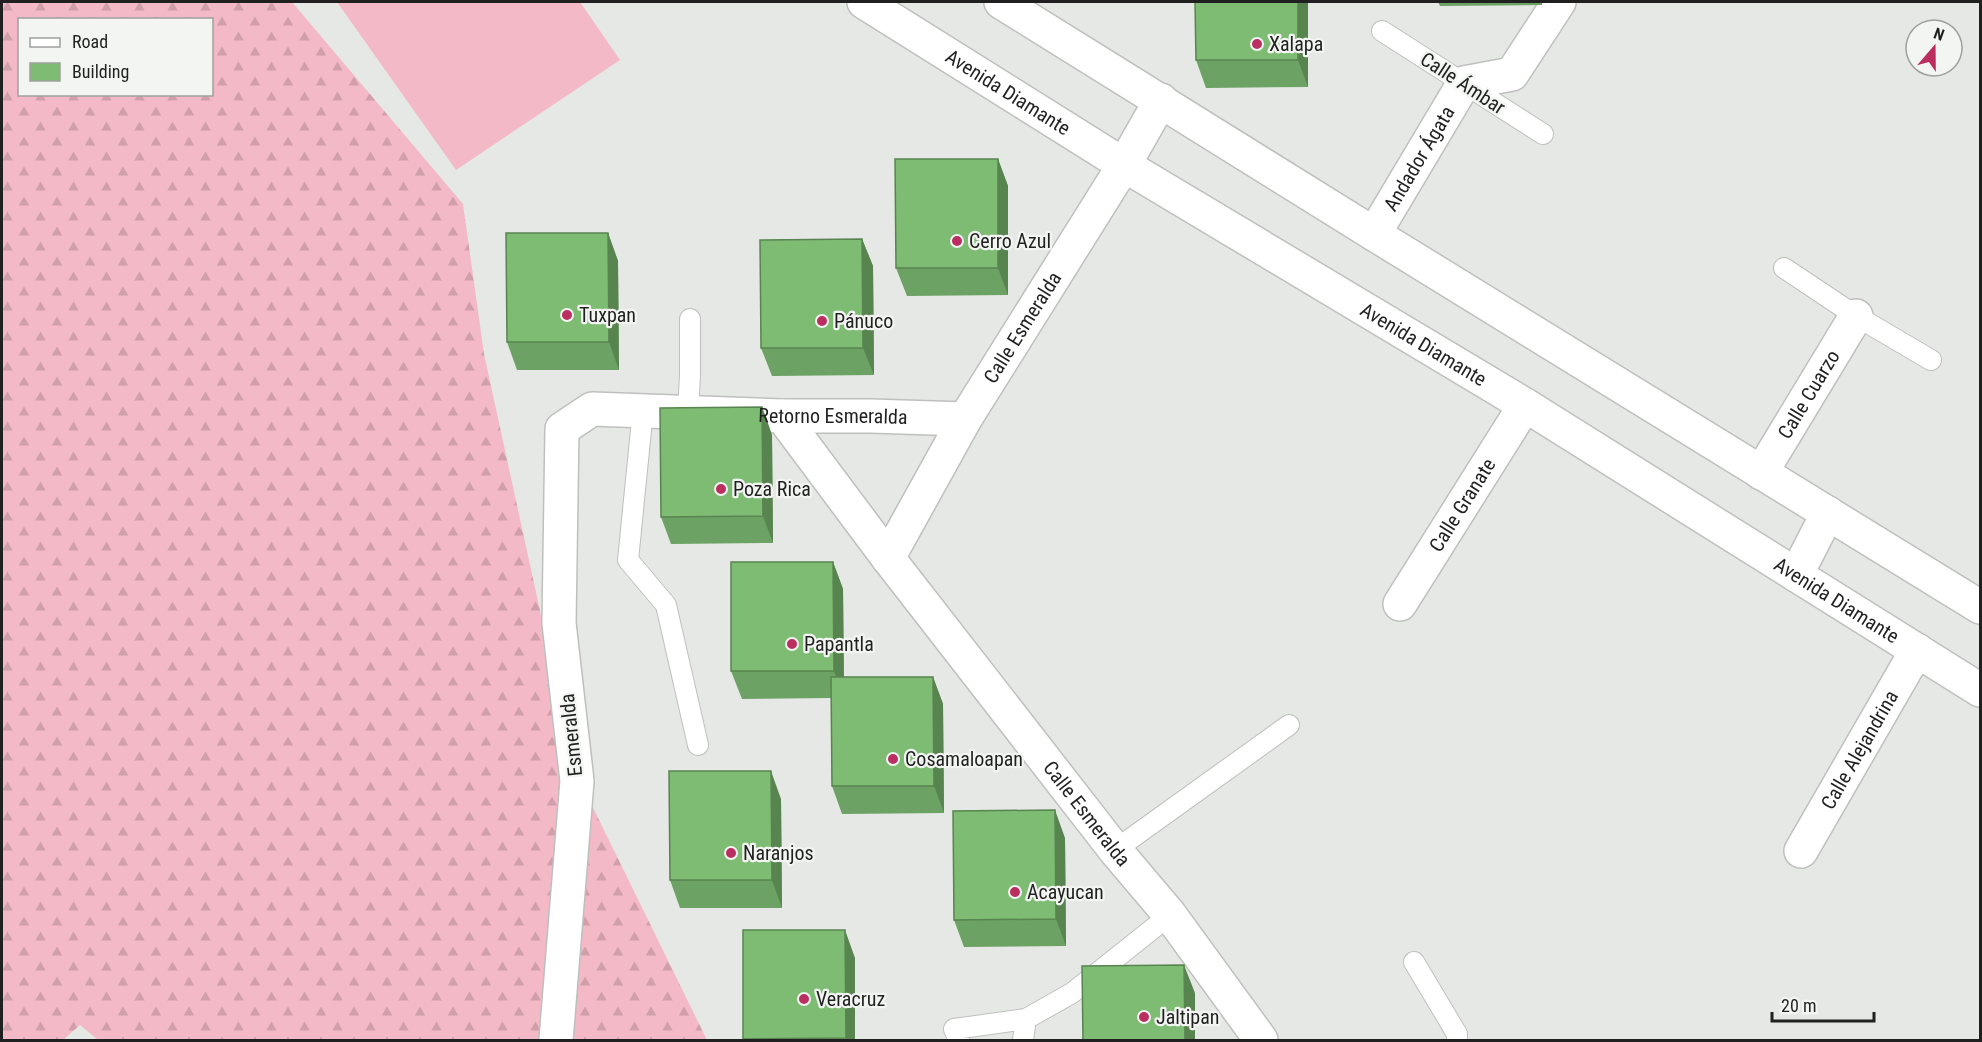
<svg xmlns="http://www.w3.org/2000/svg" width="1982" height="1042" font-family="'Roboto Condensed',sans-serif">
	<defs>
		<pattern id="forest-firs" width="22" height="20" patternUnits="userSpaceOnUse" patternTransform="scale(1.5)"><rect width="22" height="20" fill="#f3b9c6"/><path d="M5 1l3.5 6h-7zM16 11l3.5 6h-7z" fill="#d09faa"/></pattern>
	</defs>
	<rect width="100%" height="100%" fill="#e6e8e5"/>
	<path fill="#f3b9c6" d="M 337,2 L 580,2 L 620,60 L 456,170 Z"/>
	<path fill="url(#forest-firs)" fill-rule="evenodd" d="M 2,2 L 292,2 L 463,204 L 484,354 L 575,771 L 707,1040 L 98,1040 L 80,1025 L 63,1040 L 2,1040 ZM 20,20 L 212,20 L 212,94 L 20,94 Z"/>
	<g fill="none" stroke-linecap="round" stroke-linejoin="round">
		<g stroke="#bec0be" stroke-width="22">
			<path id="service" d="M 1382,31 L 1543,134
				M 1784,268 L 1856,316 L 1931,360
				M 643,410 L 628,560 L 666,605 L 698,745
				M 688,412 L 690,375 L 690,319
				M 1115,850 L 1289,725
				M 1414,962 L 1457,1034 L 1457,1040
				M 959,1040 L 954,1029 L 1026,1019 L 1072,993 L 1170,915
				M 1023,1040 L 1026,1019"/>
		</g>
		<g stroke="#bec0be" stroke-width="36">
			<g id="minor">
				<path id="s1" d="M 1374,234 L 1464,83 L 1512,74 L 1559,2"/>
				<path id="s2" d="M 782,416 L 888,558 L 1115,850 L 1170,915 L 1261,1040"/>
				<path id="s3" d="M 1761,473 L 1856,316"/>
				<path id="s4" d="M 888,558 L 965,419 L 1124,165 L 1161,100"/>
				<path id="s5" d="M 1400,604 L 1525,405"/>
				<path id="s6" d="M 1801,851 L 1917,650"/>
				<path id="s7" d="M 556,1040 L 577,781 L 559,623 L 562,429 L 592,409 L 782,416 L 871,416 L 965,419"/>
			</g>
		</g>
		<g stroke="#bec0be" stroke-width="36">
			<g id="secondary">
				<path id="s8" d="M 864,2 L 1124,165 L 1525,405 L 1980,690"/>
				<path d="M 1001,2 L 1374,234 L 1980,607"/>
				<path d="M 1796,575 L 1828,513"/>
			</g>
		</g>
		<use href="#service" stroke="#fff" stroke-width="20"/>
		<use href="#minor" stroke="#fff" stroke-width="33"/>
		<use href="#secondary" stroke="#fff" stroke-width="33"/>
	</g>
	<path fill="#6ca263" d="M 1308,2 L 1308,87 L 1206,88 L 1196,60 Z
		M 1438,2 L 1542,2 L 1542,5 L 1440,6 Z
		M 998,159 L 1008,186 L 1008,295 L 907,296 L 896,268 Z
		M 608,233 L 618,261 L 619,370 L 517,370 L 507,342 Z
		M 862,239 L 873,266 L 874,375 L 772,376 L 761,348 Z
		M 762,407 L 772,435 L 773,543 L 671,544 L 661,517 Z
		M 833,562 L 843,589 L 844,677 L 933,677 L 943,704 L 944,813 L 842,814 L 832,786 L 831,698 L 742,699 L 731,671 Z
		M 781,799 L 782,908 L 680,908 L 670,880 Z
		M 1065,838 L 1066,946 L 964,947 L 954,920 Z
		M 855,958 L 855,1041 L 744,1041 L 743,1039 Z"/>
	<path fill="#588450" d="M 1298,2 L 1308,2 L 1308,87 L 1298,60 Z
		M 998,159 L 1008,186 L 1008,295 L 998,268 Z
		M 608,233 L 618,261 L 619,370 L 609,342 Z
		M 862,239 L 873,266 L 874,375 L 863,348 Z
		M 762,407 L 772,435 L 773,543 L 763,516 Z
		M 833,562 L 843,589 L 844,698 L 834,671 Z
		M 933,677 L 943,704 L 944,813 L 934,786 Z
		M 771,771 L 781,799 L 782,908 L 772,880 Z
		M 1055,810 L 1065,838 L 1066,946 L 1056,919 Z
		M 845,930 L 855,958 L 855,1041 L 846,1041 L 846,1038 Z
		M 1184,965 L 1195,993 L 1195,1041 L 1185,1041 Z"/>
	<path fill="#7ebc73" stroke="#588450" stroke-width="1.5" d="M 1195,2 L 1298,2 L 1298,60 L 1196,60 Z
		M 895,159 L 998,159 L 998,268 L 896,268 Z
		M 506,233 L 608,233 L 609,342 L 507,342 Z
		M 862,239 L 863,348 L 761,348 L 760,240 Z
		M 762,407 L 763,516 L 661,517 L 660,408 Z
		M 731,562 L 833,562 L 834,671 L 731,671 Z
		M 831,677 L 933,677 L 934,786 L 832,786 Z
		M 669,771 L 771,771 L 772,880 L 670,880 Z
		M 1055,810 L 1056,919 L 954,920 L 953,811 Z
		M 743,930 L 845,930 L 846,1038 L 743,1039 Z
		M 1184,965 L 1185,1041 L 1083,1041 L 1082,966 Z"/>
	<g fill="#bb2e60" stroke="#f3f5f3" stroke-width="2">
		<circle cx="1257" cy="44" r="6"/>
		<circle cx="957" cy="241" r="6"/>
		<circle cx="567" cy="315" r="6"/>
		<circle cx="822" cy="321" r="6"/>
		<circle cx="721" cy="489" r="6"/>
		<circle cx="792" cy="644" r="6"/>
		<circle cx="893" cy="759" r="6"/>
		<circle cx="731" cy="853" r="6"/>
		<circle cx="1015" cy="892" r="6"/>
		<circle cx="804" cy="999" r="6"/>
		<circle cx="1144" cy="1017" r="6"/>
	</g>
	<g text-anchor="middle" stroke-width="4.5" stroke-linejoin="round" paint-order="stroke">
		<g font-size="20" fill="#1f201f" stroke="#f3f5f3" text-anchor="start">
			<text x="1269" y="51">Xalapa</text>
			<text x="969" y="248">Cerro Azul</text>
			<text x="579" y="322">Tuxpan</text>
			<text x="834" y="328">Pánuco</text>
			<text x="733" y="496">Poza Rica</text>
			<text x="804" y="651">Papantla</text>
			<text x="905" y="766">Cosamaloapan</text>
			<text x="743" y="860">Naranjos</text>
			<text x="1027" y="899">Acayucan</text>
			<text x="816" y="1006">Veracruz</text>
			<text x="1156" y="1024">Jaltipan</text>
		</g>
		<g font-size="20" fill="#1f201f" stroke="#f3f5f3">
			<text transform="translate(1463 83) rotate(33)" y="7">Calle Ámbar</text>
			<text dy="7" stroke="none"><textPath href="#s8" startOffset="170">Avenida Diamante</textPath></text>
			<text dy="7" stroke="none"><textPath href="#s1" startOffset="88">Andador Ágata</textPath></text>
			<text dy="7" stroke="none"><textPath href="#s4" startOffset="267">Calle Esmeralda</textPath></text>
			<text dy="7" stroke="none"><textPath href="#s8" startOffset="656">Avenida Diamante</textPath></text>
			<text dy="7" stroke="none"><textPath href="#s3" startOffset="92">Calle Cuarzo</textPath></text>
			<text dy="7" stroke="none"><textPath href="#s7" startOffset="890">Retorno Esmeralda</textPath></text>
			<text dy="7" stroke="none"><textPath href="#s5" startOffset="117">Calle Granate</textPath></text>
			<text dy="7" stroke="none"><textPath href="#s8" startOffset="1142">Avenida Diamante</textPath></text>
			<text transform="translate(571 735) rotate(-96)" y="7">Esmeralda</text>
			<text dy="7" stroke="none"><textPath href="#s6" startOffset="117">Calle Alejandrina</textPath></text>
			<text dy="7" stroke="none"><textPath href="#s2" startOffset="501">Calle Esmeralda</textPath></text>
		</g>
	</g>
	<rect width="1982" height="1042" fill="none" stroke="#1f201f" stroke-width="6"/>
	<rect x="18" y="18" width="195" height="78" fill="#f3f5f3" stroke="#9ea09e" stroke-width="1.5"/>
	<rect x="30" y="38" width="30" height="9" fill="#ffffff" stroke="#9ea09e" stroke-width="1.5"/>
	<text x="72" y="48" font-size="18" fill="#1f201f">Road</text>
	<rect x="30" y="63" width="30" height="18" fill="#7ebc73" stroke="#9ea09e" stroke-width="1.5"/>
	<text x="72" y="78" font-size="18" fill="#1f201f">Building</text>
	<g transform="translate(1934 48) rotate(20)"><circle r="28" fill="#f3f5f3" stroke="#9ea09e" stroke-width="1.5"/>
	<path d="M0-4.5L10 22L0 15L-10 22Z" fill="#bb2e60"/>
	<text y="-9" font-size="16" font-weight="bold" text-anchor="middle" fill="#1f201f">N</text>
	</g>
	<path d="M1772 1012v9h102v-9" fill="none" stroke="#1f201f" stroke-width="3"/>
	<text x="1781" y="1012" font-size="18" fill="#1f201f" stroke="#f3f5f3" stroke-width="4.5" paint-order="stroke">20 m</text>
</svg>
